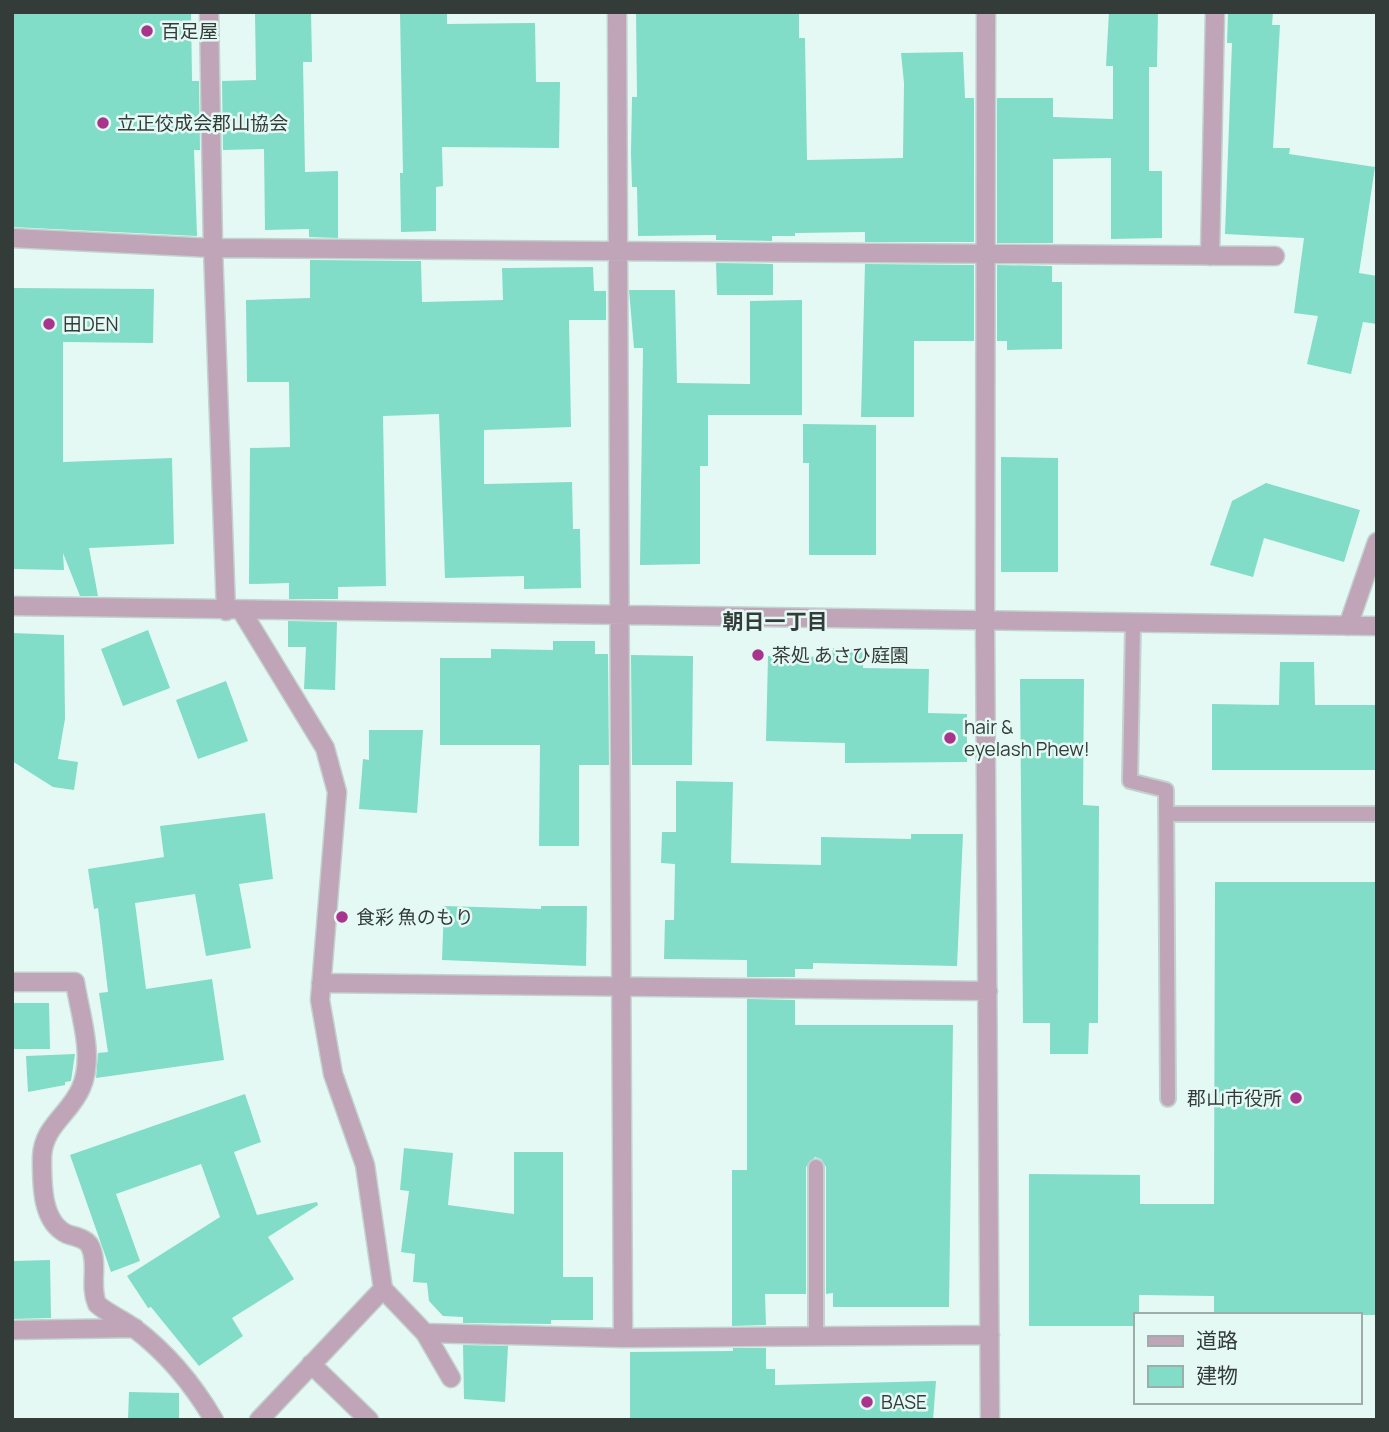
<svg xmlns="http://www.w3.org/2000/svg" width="1389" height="1432" font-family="Manrope,'Noto Sans JP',sans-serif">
	<rect width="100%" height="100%" fill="#e5f9f4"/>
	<path fill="#81dcc8" d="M 12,12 L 191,12 L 192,81 L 199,81 L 200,150 L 194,150 L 197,236 L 12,227 Z
		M 255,12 L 311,12 L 312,62 L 303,62 L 305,172 L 338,171 L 338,238 L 309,237 L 309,229 L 265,230 L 264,149 L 223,150 L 222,81 L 256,80 Z
		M 400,12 L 447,12 L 447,24 L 535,23 L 536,82 L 560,82 L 559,148 L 442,147 L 443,186 L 436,187 L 436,231 L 401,232 L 400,173 L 403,173 Z
		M 636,12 L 799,12 L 799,38 L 805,38 L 807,160 L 903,158 L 904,83 L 901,53 L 963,52 L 965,98 L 974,98 L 974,242 L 865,242 L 865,232 L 795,233 L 795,236 L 772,236 L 772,241 L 716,240 L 716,235 L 638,236 L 637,187 L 632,187 L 631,153 L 632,97 L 637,97 Z
		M 1109,12 L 1158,12 L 1157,67 L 1149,67 L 1149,171 L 1162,171 L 1162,238 L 1111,239 L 1111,158 L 1053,159 L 1053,243 L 997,243 L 997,98 L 1053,98 L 1053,117 L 1113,119 L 1113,66 L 1106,66 Z
		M 1228,12 L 1273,12 L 1272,25 L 1280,25 L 1273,148 L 1290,148 L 1289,154 L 1375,167 L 1359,273 L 1377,276 L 1377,324 L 1363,322 L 1351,374 L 1307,364 L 1318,316 L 1294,313 L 1304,238 L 1225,234 L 1232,43 L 1227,43 Z
		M 310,260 L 421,261 L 422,302 L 503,300 L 502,268 L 593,267 L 594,291 L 606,291 L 606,320 L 569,320 L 571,427 L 484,430 L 484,484 L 572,482 L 573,529 L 580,529 L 581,588 L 524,589 L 524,576 L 445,578 L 439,414 L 383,416 L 386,586 L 338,587 L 338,599 L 289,599 L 289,583 L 249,584 L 250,448 L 290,447 L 289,382 L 247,382 L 246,300 L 310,298 Z
		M 716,263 L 773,264 L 773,295 L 717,295 Z
		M 865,264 L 974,265 L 974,341 L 914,341 L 914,417 L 861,417 Z
		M 997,265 L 1052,266 L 1052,282 L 1062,282 L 1062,349 L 1007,350 L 1007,341 L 997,341 Z
		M 12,288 L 154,289 L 153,343 L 63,342 L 63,462 L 172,458 L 174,544 L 89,548 L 98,596 L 80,596 L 63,553 L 64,570 L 12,569 Z
		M 629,290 L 675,290 L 677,383 L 750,384 L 750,301 L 802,300 L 802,415 L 708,415 L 708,466 L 700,466 L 700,564 L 640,565 L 643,348 L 634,348 Z
		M 803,424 L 876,425 L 876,555 L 809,555 L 809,463 L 803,463 Z
		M 1001,457 L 1058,458 L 1058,572 L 1001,572 Z
		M 1266,483 L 1360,510 L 1344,562 L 1264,538 L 1253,577 L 1210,565 L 1232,501 Z
		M 288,621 L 337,622 L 335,690 L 304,689 L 306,647 L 288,647 Z
		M 148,630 L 170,688 L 123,706 L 101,649 Z
		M 12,633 L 64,635 L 65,719 L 58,759 L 78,762 L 74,790 L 53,787 L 12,761 Z
		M 553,641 L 595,641 L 595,654 L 608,654 L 609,765 L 579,765 L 579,846 L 539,846 L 540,745 L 440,745 L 440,658 L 491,658 L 491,649 L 553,650 Z
		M 833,648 L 864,649 L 863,668 L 929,669 L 928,713 L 967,714 L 967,762 L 845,763 L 845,743 L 766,741 L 768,656 L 832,657 Z
		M 631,655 L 693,656 L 692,765 L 632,765 Z
		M 1280,662 L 1314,662 L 1315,705 L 1377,705 L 1377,770 L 1212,770 L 1212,704 L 1279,705 Z
		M 1020,679 L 1084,679 L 1083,805 L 1099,806 L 1098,1023 L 1089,1023 L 1088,1054 L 1050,1054 L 1050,1023 L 1023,1023 Z
		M 226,681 L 248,741 L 198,759 L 176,700 Z
		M 369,730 L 423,730 L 417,813 L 359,809 L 363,759 L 369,760 Z
		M 676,781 L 733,782 L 731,863 L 821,865 L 821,837 L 911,839 L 911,834 L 963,834 L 957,966 L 813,963 L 813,969 L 795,969 L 795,977 L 747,977 L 747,960 L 664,959 L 665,920 L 674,920 L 675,864 L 661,863 L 662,832 L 676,832 Z
		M 265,813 L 273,879 L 239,884 L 251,948 L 206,956 L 195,894 L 135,903 L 146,989 L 212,979 L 224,1060 L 96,1078 L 98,1053 L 108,1052 L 99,993 L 108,992 L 98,908 L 94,909 L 88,869 L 164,857 L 160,826 Z
		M 1215,882 L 1377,882 L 1377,1315 L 1214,1315 L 1214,1296 L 1139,1295 L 1139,1315 L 1135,1315 L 1135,1326 L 1029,1326 L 1029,1174 L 1140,1175 L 1140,1204 L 1214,1204 Z
		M 444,906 L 541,909 L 541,906 L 587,906 L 586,966 L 442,960 Z
		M 747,999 L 795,1000 L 795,1025 L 953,1025 L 949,1307 L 833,1307 L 833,1293 L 826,1294 L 826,1167 L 821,1159 L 815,1157 L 806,1167 L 806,1294 L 765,1294 L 766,1325 L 732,1326 L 732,1170 L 747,1170 Z
		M 12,1003 L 49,1003 L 50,1049 L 12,1049 Z
		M 75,1054 L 71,1081 L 65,1082 L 65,1085 L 28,1092 L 26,1056 Z
		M 245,1094 L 261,1142 L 234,1152 L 257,1215 L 317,1202 L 318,1205 L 268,1237 L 294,1279 L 232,1318 L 243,1336 L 199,1366 L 151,1307 L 148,1308 L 127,1276 L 220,1217 L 201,1164 L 116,1194 L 140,1261 L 111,1272 L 70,1155 Z
		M 404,1148 L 453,1153 L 448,1205 L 514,1214 L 514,1152 L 563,1152 L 563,1277 L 593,1277 L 593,1320 L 551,1320 L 551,1324 L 463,1323 L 463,1317 L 443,1316 L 429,1301 L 427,1283 L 413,1282 L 415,1254 L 401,1252 L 409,1191 L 400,1190 Z
		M 50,1260 L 51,1318 L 12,1319 L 12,1261 Z
		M 463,1345 L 508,1346 L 505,1402 L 464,1399 Z
		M 733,1348 L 766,1348 L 766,1369 L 775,1369 L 775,1385 L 936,1381 L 933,1420 L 630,1420 L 630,1352 L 733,1351 Z
		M 129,1392 L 179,1393 L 179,1420 L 128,1420 Z"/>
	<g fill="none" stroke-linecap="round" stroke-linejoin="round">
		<g stroke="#c2d3cf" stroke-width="18">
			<path id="service" d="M 1133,624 L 1130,781 L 1166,790 L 1168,1099
				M 1166,814 L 1377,814
				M 816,1337 L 816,1167"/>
		</g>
		<g stroke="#c2d3cf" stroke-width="21">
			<path id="minor" d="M 209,12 L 213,248 L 226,611
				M 617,12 C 617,454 622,896 623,1338
				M 986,12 L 985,622 L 990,1420
				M 12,238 L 213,248 L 1275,256
				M 1210,256 L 1215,12
				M 12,606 L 1377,626
				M 241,610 L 325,748 L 337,792 L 320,1000 L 333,1074 L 365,1165 L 383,1289 L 259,1420
				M 1348,626 L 1377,542
				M 12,982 L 75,982 C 80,1015 95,1056 81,1088 C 70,1114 43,1126 42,1157 C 42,1183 41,1222 67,1234 C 75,1237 86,1238 90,1246 C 99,1264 89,1285 97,1304 C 108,1314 122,1319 134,1328 C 166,1352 194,1386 214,1420
				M 321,983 L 988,991
				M 383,1289 L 425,1333 L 451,1378
				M 12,1330 L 135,1328
				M 425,1333 L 623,1338 L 990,1335
				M 311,1364 L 369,1420"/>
		</g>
		<use href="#service" stroke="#c0a4b7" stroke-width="14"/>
		<use href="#minor" stroke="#c0a4b7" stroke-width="18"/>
	</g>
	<g fill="#a8348e" stroke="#e5f9f4" stroke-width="2.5">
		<circle cx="147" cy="31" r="7"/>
		<circle cx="103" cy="123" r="7"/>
		<circle cx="49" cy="324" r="7"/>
		<circle cx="758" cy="655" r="7"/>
		<circle cx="950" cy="738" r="7"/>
		<circle cx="342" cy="917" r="7"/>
		<circle cx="1296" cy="1098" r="7"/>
		<circle cx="867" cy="1402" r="7"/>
	</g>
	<g text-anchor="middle" stroke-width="5" stroke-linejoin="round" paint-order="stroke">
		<g font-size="19" fill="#343c3a" stroke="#e5f9f4" text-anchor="start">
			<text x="161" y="38">百足屋</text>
			<text x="117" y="130">立正佼成会郡山協会</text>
			<text x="63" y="331">田DEN</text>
			<text x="772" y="662">茶処 あさひ庭園</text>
			<text x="964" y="734">hair &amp;<tspan x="964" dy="22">eyelash Phew!</tspan></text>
			<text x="356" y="924">食彩 魚のもり</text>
			<text x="1282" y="1105" text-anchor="end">郡山市役所</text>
			<text x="881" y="1409">BASE</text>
		</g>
		<g font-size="21" font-weight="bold" fill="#343c3a" stroke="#e5f9f4">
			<text x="775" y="629">朝日一丁目</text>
		</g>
	</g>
	<rect width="1389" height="1432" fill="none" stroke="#343c3a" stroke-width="28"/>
	<rect x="1134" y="1313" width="228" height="91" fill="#e5f9f4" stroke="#9eadaa" stroke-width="2"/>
	<rect x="1148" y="1336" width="35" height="10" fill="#c0a4b7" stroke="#9eadaa" stroke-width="2"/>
	<text x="1196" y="1348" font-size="21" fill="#343c3a">道路</text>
	<rect x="1148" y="1366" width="35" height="21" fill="#81dcc8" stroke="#9eadaa" stroke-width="2"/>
	<text x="1196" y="1383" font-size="21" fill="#343c3a">建物</text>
</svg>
